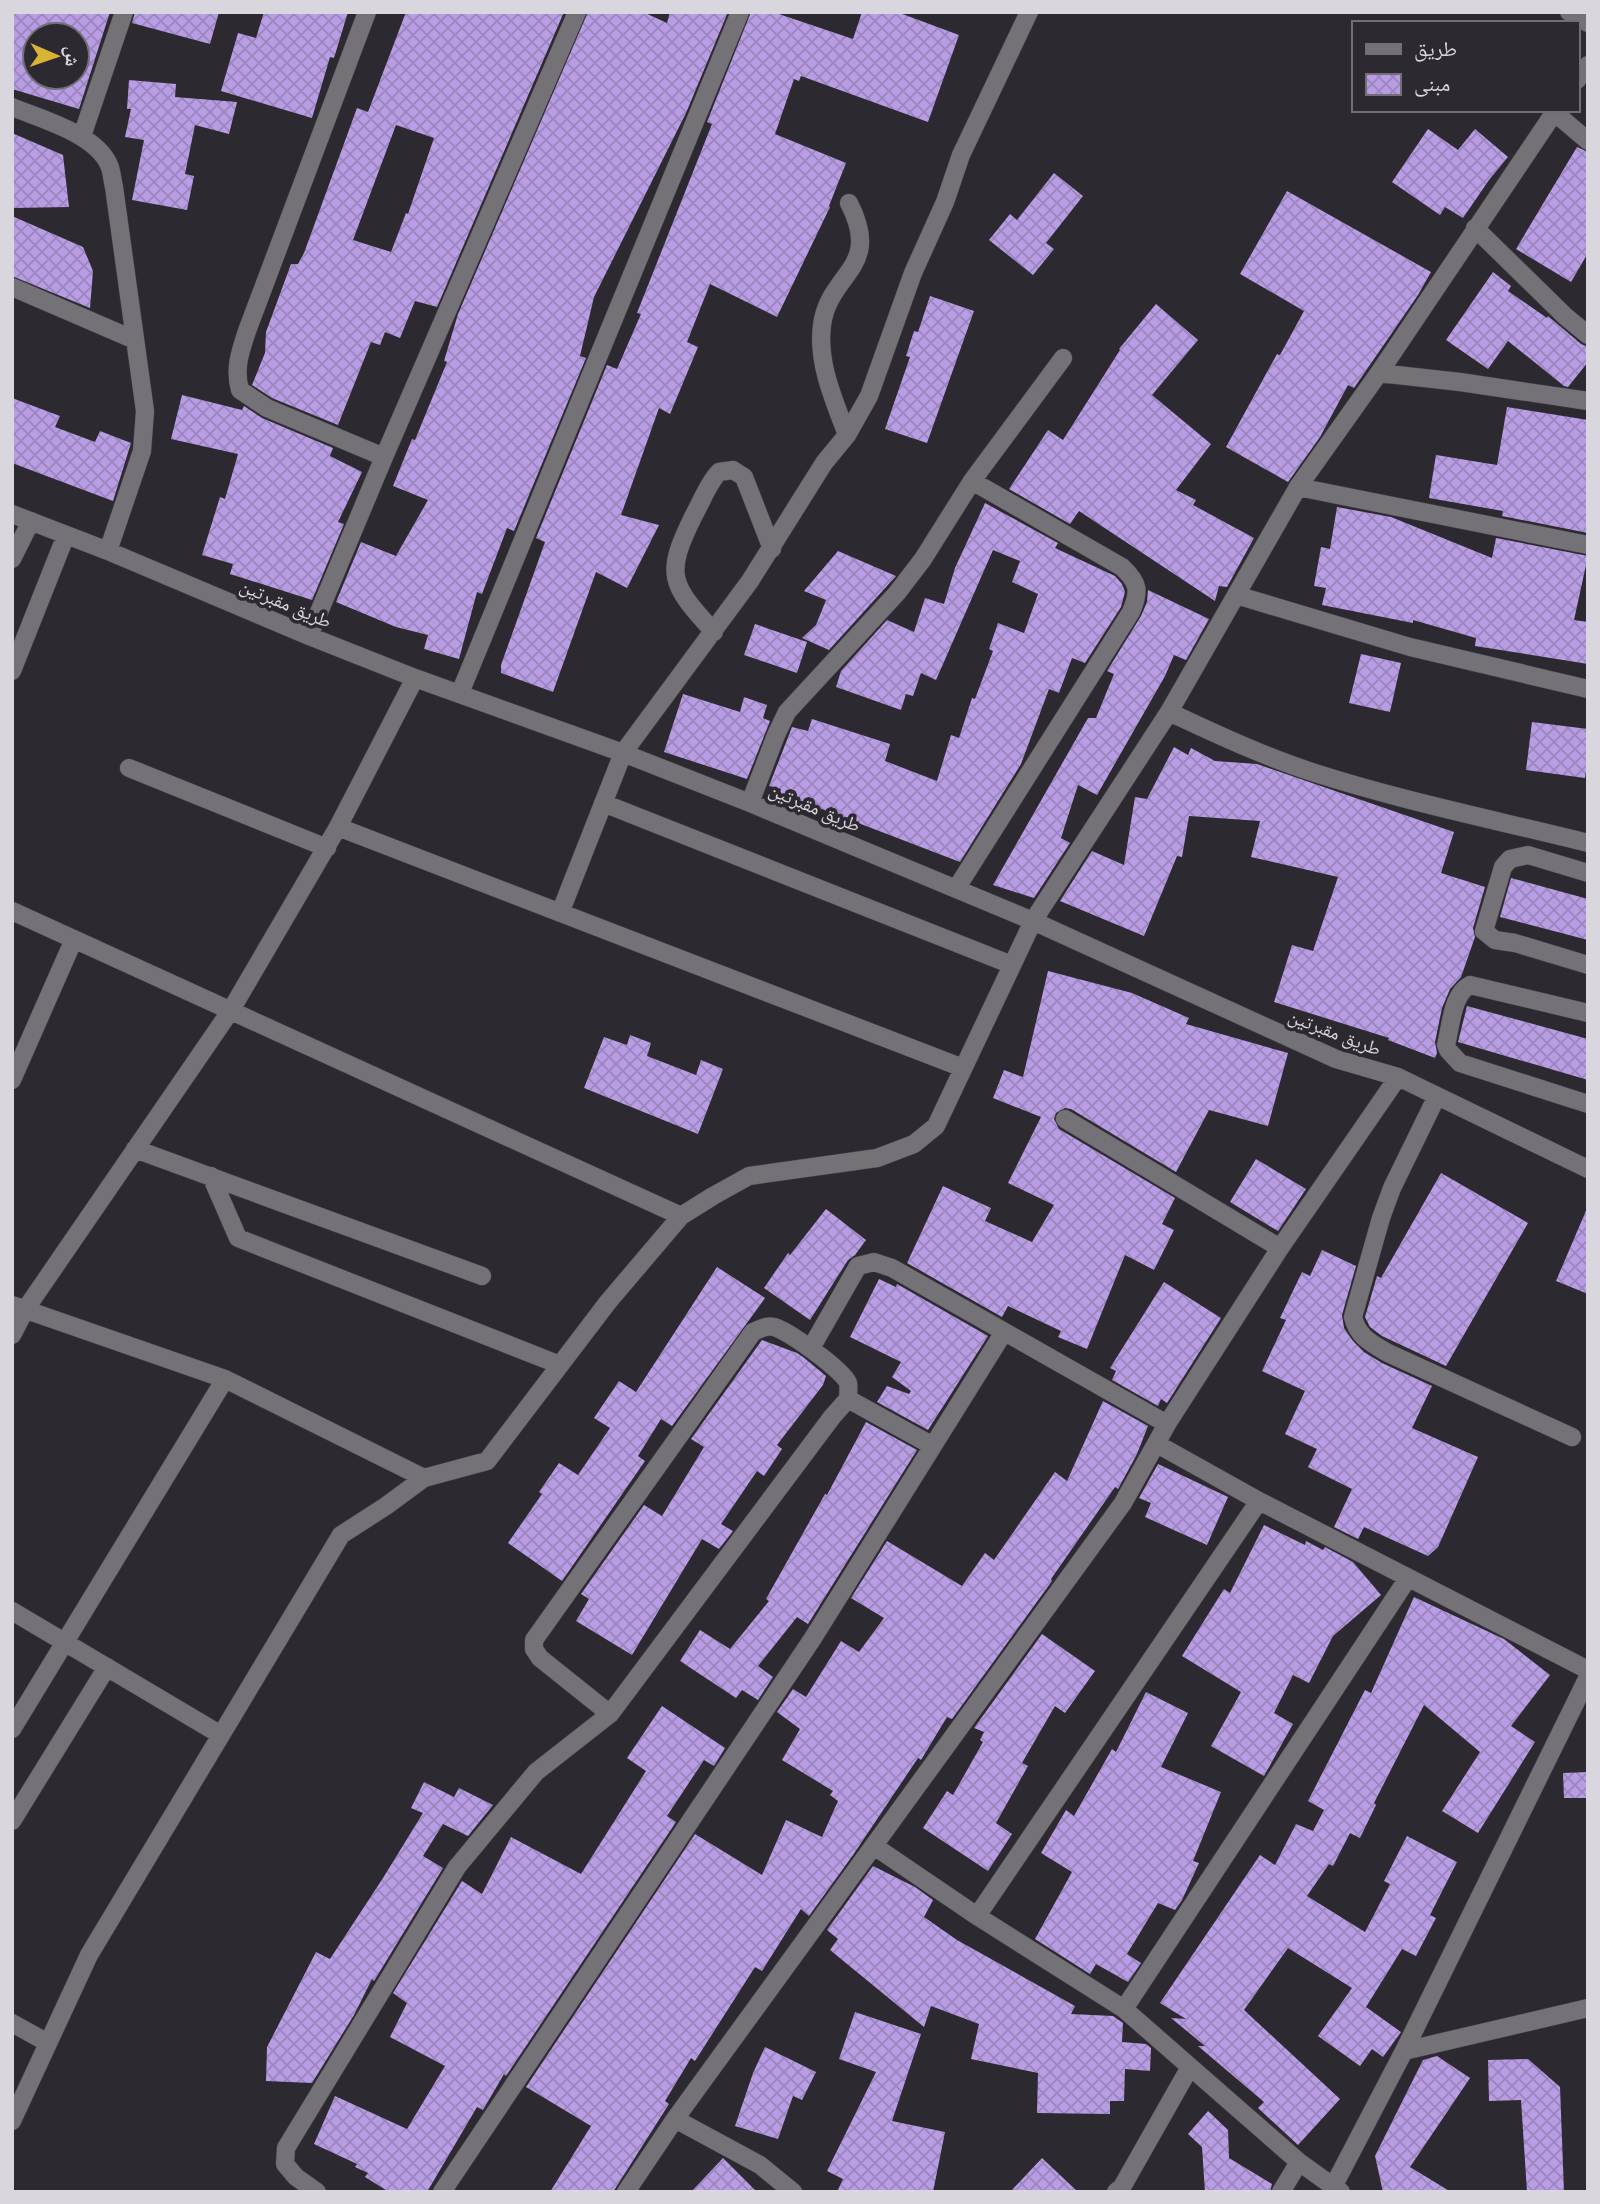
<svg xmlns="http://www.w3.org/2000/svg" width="1600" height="2204" font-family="Figtree,'Noto Naskh Arabic',sans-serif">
	<defs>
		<pattern id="building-cross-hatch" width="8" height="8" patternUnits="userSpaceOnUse" patternTransform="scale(1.75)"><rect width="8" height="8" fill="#b89de4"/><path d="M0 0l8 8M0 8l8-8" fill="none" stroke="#9a86bc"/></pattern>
	</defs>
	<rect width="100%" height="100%" fill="#2c2931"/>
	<path fill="url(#building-cross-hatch)" fill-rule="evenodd" d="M 12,12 L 110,12 L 79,109 L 12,89 ZM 35,35 L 77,35 L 77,77 L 35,77 Z
		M 135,12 L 219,12 L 210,44 L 132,23 Z
		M 264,12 L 348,12 L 334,58 L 330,57 L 312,118 L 221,91 L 238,33 L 256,38 Z
		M 406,12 L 564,12 L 437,307 L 415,301 L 400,338 L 385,332 L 380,345 L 371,342 L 338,425 L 272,398 L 252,385 L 265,353 L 266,332 L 291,264 L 298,264 L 304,253 L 357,108 L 368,112 ZM 396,125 L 434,138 L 408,214 L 406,213 L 391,252 L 353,240 Z
		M 588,12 L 643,12 L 667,23 L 670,12 L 728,12 L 686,113 L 594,297 L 580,356 L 586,358 L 514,531 L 507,528 L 482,594 L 477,592 L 459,659 L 424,649 L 428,635 L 396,627 L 336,602 L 361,542 L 396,556 L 428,500 L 393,486 L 412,439 L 415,440 L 447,362 L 444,361 L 458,314 Z
		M 751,12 L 773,12 L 853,39 L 862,12 L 897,12 L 959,35 L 928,122 L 801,76 L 799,81 L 794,79 L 775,134 L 846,163 L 829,206 L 830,207 L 777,317 L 710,284 L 687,342 L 698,347 L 670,414 L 659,408 L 621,515 L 659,525 L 627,588 L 596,572 L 553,692 L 501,673 L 501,665 L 545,542 L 536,538 L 607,365 L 617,369 L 641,314 L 637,313 L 712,124 L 707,122 Z
		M 129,80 L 176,84 L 175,97 L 237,102 L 229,134 L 195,125 L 185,174 L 194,176 L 187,210 L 132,200 L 144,140 L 125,137 L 131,109 L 127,109 Z
		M 1428,129 L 1458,150 L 1475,129 L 1508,157 L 1489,180 L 1463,218 L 1445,207 L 1440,215 L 1392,182 Z
		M 12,133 L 63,155 L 69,207 L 12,208 Z
		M 1577,147 L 1588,152 L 1588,253 L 1571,282 L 1516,249 Z
		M 1054,173 L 1083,196 L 1046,243 L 1054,249 L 1033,275 L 989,240 L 1010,214 L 1017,220 Z
		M 1287,191 L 1431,272 L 1418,295 L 1354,388 L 1348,385 L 1320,437 L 1288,482 L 1226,447 L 1277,354 L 1280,355 L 1304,311 L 1240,274 Z
		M 12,216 L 83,247 L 93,271 L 90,308 L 12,276 Z
		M 1493,272 L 1511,286 L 1508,291 L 1547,318 L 1548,316 L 1581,344 L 1588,347 L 1588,362 L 1568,387 L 1564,386 L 1508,341 L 1488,369 L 1446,340 Z
		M 930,296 L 974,311 L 927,443 L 885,429 L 910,357 L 906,356 L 914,331 L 918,332 Z
		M 1156,304 L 1198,340 L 1152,395 L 1211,444 L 1176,490 L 1196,500 L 1193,505 L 1254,538 L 1227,587 L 1219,586 L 1215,601 L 1079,511 L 1070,524 L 1009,489 L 1048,430 L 1063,440 L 1120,350 L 1119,349 Z
		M 182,395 L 242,410 L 244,406 L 262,418 L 333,448 L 330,456 L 362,472 L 338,522 L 344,524 L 312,600 L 230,574 L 233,564 L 202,555 L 220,497 L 225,499 L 238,454 L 171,439 Z
		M 12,398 L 60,416 L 55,427 L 95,442 L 100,431 L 131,443 L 113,501 L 12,463 Z
		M 1507,407 L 1588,420 L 1588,533 L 1502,516 L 1503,511 L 1429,498 L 1436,455 L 1497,465 Z
		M 985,503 L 1058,543 L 1055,548 L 1115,576 L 1122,584 L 1125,592 L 1121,607 L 1085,663 L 1072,658 L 1059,693 L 1049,689 L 1021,764 L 960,862 L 780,793 L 781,789 L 769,786 L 792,727 L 808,731 L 812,719 L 890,744 L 885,761 L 937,781 L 951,735 L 959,738 L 972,698 L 975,699 L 993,651 L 989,649 L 998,623 L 1024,633 L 1038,594 L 1012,582 L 1020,561 L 993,550 L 936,680 L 921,673 L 913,696 L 906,694 L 901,710 L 836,687 L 841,671 L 887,620 L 914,632 L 925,598 L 944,604 L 955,568 Z
		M 1337,507 L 1391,517 L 1492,558 L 1496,538 L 1588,556 L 1574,620 L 1588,622 L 1588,664 L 1475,646 L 1476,638 L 1413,620 L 1413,623 L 1322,605 L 1326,588 L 1314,586 L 1321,547 L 1330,549 Z
		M 838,551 L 896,576 L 829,650 L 802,638 L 816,625 L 826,600 L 804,591 Z
		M 1148,590 L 1209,619 L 1186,660 L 1174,655 L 1165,676 L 1097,795 L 1078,785 L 1061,838 L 1070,843 L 1034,898 L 993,885 L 1088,718 L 1096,718 L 1114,674 L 1107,671 L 1141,616 L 1147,602 Z
		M 755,624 L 807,642 L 797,673 L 744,655 Z
		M 1361,654 L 1401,663 L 1390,712 L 1349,703 Z
		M 683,694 L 740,712 L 744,697 L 767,705 L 763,718 L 770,721 L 747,779 L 664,752 Z
		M 1532,722 L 1588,729 L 1588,758 L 1585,778 L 1526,770 Z
		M 1174,747 L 1188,755 L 1191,748 L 1215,761 L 1257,764 L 1454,832 L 1441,873 L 1485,887 L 1473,928 L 1475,937 L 1461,977 L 1450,989 L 1442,1008 L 1435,1042 L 1437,1053 L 1435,1058 L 1388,1040 L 1389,1038 L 1274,1002 L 1292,945 L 1313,951 L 1338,877 L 1251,857 L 1260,821 L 1189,816 L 1182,857 L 1177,856 L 1144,936 L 1060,901 L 1092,851 L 1124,865 L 1135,797 L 1147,799 Z
		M 1511,878 L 1588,899 L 1588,940 L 1500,917 Z
		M 1048,971 L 1132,993 L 1189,1018 L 1186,1024 L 1288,1053 L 1268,1126 L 1209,1110 L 1176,1172 L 1071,1109 L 1065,1108 L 1056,1113 L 1054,1119 L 1059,1129 L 1175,1198 L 1162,1224 L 1174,1230 L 1154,1270 L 1125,1255 L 1087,1349 L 1058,1337 L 1061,1331 L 1008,1306 L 1002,1317 L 907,1263 L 943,1186 L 991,1208 L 985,1221 L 1032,1242 L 1054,1205 L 1008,1183 L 1041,1117 L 993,1098 L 1004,1070 L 1023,1077 Z
		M 1467,1006 L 1588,1039 L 1588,1080 L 1458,1042 Z
		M 630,1035 L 651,1043 L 647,1056 L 696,1075 L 701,1060 L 723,1069 L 698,1134 L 584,1088 L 604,1037 L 627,1045 Z
		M 1256,1159 L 1306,1189 L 1278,1231 L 1230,1202 Z
		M 1441,1173 L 1528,1223 L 1446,1366 L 1382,1336 L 1370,1327 L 1365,1317 L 1377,1276 L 1381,1278 Z
		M 1588,1206 L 1588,1294 L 1556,1281 Z
		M 826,1209 L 866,1240 L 855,1255 L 848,1260 L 810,1320 L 764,1288 L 788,1253 L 790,1255 Z
		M 1322,1250 L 1356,1266 L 1342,1315 L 1344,1328 L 1353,1341 L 1364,1352 L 1382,1363 L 1432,1386 L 1412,1428 L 1478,1457 L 1438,1547 L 1428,1556 L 1364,1527 L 1358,1539 L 1334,1527 L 1352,1489 L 1308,1467 L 1317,1449 L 1285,1434 L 1305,1391 L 1262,1371 L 1286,1320 L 1280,1318 L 1302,1272 L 1310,1276 Z
		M 717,1267 L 765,1298 L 672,1426 L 661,1419 L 638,1456 L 645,1461 L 562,1581 L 508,1543 L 542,1494 L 539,1492 L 559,1463 L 578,1475 L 610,1428 L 594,1418 L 619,1381 L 636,1392 Z
		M 879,1279 L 896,1287 L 897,1284 L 988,1336 L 928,1430 L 877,1402 L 887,1386 L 909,1394 L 911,1391 L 892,1377 L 901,1362 L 850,1337 Z
		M 1164,1282 L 1221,1318 L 1167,1403 L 1161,1399 L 1158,1406 L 1112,1380 L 1116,1371 L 1110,1368 Z
		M 762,1340 L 797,1353 L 803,1357 L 826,1376 L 823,1385 L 777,1445 L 782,1449 L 764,1476 L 757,1471 L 721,1524 L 733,1531 L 719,1549 L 702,1539 L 632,1655 L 576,1621 L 589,1599 L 581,1594 L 644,1505 L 662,1516 L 704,1447 L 691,1439 Z
		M 1103,1401 L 1148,1426 L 1137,1454 L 1118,1489 L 1115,1487 L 1051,1579 L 1052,1581 L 952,1719 L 947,1717 L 921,1760 L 918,1758 L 853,1855 L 809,1916 L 801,1909 L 762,1971 L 755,1967 L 695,2061 L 691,2058 L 665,2101 L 669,2104 L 613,2192 L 550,2192 L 591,2126 L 526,2087 L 695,1834 L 762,1875 L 786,1820 L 822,1837 L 838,1801 L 830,1795 L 833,1791 L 782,1760 L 800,1729 L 777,1712 L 793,1689 L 806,1697 L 841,1641 L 859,1652 L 884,1618 L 851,1598 L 887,1541 L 962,1586 L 985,1553 L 994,1560 L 1055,1472 L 1067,1481 Z
		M 866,1422 L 917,1450 L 808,1624 L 797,1617 L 758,1666 L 773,1677 L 758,1700 L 742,1690 L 736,1698 L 680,1661 L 700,1630 L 730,1649 L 769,1601 L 766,1599 L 825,1494 L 827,1495 Z
		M 1158,1464 L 1228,1497 L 1207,1545 L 1145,1517 L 1151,1503 L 1139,1498 Z
		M 1264,1525 L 1305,1545 L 1306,1541 L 1323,1550 L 1325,1547 L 1353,1562 L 1381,1595 L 1333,1636 L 1309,1683 L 1293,1675 L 1274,1713 L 1293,1724 L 1264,1776 L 1211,1746 L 1241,1692 L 1182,1656 L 1224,1589 L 1230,1593 Z
		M 1414,1597 L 1504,1639 L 1550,1675 L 1511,1726 L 1535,1742 L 1478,1833 L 1442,1811 L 1480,1752 L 1424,1705 L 1374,1803 L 1376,1805 L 1360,1838 L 1350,1833 L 1333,1866 L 1329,1864 L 1307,1896 L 1365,1932 L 1390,1884 L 1384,1881 L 1407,1836 L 1457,1862 L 1430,1915 L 1436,1918 L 1416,1956 L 1402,1949 L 1366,2007 L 1401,2032 L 1383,2057 L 1372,2049 L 1360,2066 L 1318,2036 L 1352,1988 L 1288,1948 L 1244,2010 L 1340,2099 L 1298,2145 L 1258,2108 L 1264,2102 L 1198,2046 L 1205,2046 L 1171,2018 L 1186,2019 L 1160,2003 L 1260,1855 L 1275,1865 L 1296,1824 L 1313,1831 L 1324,1810 L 1308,1801 L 1365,1690 L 1371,1693 Z
		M 1042,1634 L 1095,1671 L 1065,1713 L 1055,1706 L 1022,1763 L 1028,1766 L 996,1823 L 1012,1834 L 988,1871 L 923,1828 L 947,1791 L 953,1795 L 983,1742 L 980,1740 L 984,1732 L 974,1728 Z
		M 1146,1692 L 1188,1713 L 1161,1767 L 1221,1792 L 1193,1861 L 1199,1863 L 1182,1900 L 1175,1910 L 1158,1903 L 1127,1954 L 1141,1963 L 1128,1982 L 1096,1964 L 1090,1974 L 1035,1939 L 1072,1872 L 1041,1853 L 1066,1810 L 1074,1816 L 1112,1749 L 1116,1752 Z
		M 662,1706 L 725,1748 L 714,1766 L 704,1760 L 667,1816 L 676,1822 L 506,2076 L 504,2074 L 483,2110 L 477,2107 L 427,2192 L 389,2192 L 365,2177 L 368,2173 L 355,2167 L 357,2164 L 314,2144 L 335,2096 L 407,2129 L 445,2066 L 390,2037 L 407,2003 L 393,1993 L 462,1881 L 482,1894 L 511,1837 L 581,1874 L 646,1771 L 627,1758 Z
		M 1588,1772 L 1588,1798 L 1564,1798 L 1563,1773 Z
		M 424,1782 L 454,1797 L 459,1788 L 493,1805 L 468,1836 L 443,1824 L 423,1856 L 443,1868 L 374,1981 L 372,1979 L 354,2015 L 312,2083 L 266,2081 L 267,2047 L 316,1952 L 330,1959 L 383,1878 L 423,1813 L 411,1808 Z
		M 873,1866 L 915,1887 L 933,1900 L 924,1917 L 957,1940 L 1075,2006 L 1071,2014 L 1113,2016 L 1123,2023 L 1122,2042 L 1146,2044 L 1151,2048 L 1150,2071 L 1125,2069 L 1124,2101 L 1110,2101 L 1110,2114 L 1037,2113 L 1038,2073 L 971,2059 L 979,2024 L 931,2006 L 924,2027 L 830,1950 L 838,1939 L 827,1930 Z
		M 855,2012 L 921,2034 L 892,2121 L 945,2132 L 933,2192 L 837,2192 L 843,2179 L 827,2171 L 876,2072 L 839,2059 Z
		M 765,2047 L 816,2072 L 802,2100 L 793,2096 L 778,2139 L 735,2126 L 753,2073 Z
		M 1437,2056 L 1470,2078 L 1410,2167 L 1451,2192 L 1383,2192 L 1375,2156 L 1423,2060 Z
		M 1528,2059 L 1560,2087 L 1564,2192 L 1527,2192 L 1521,2100 L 1489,2101 L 1488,2060 Z
		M 1208,2111 L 1228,2130 L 1229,2158 L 1272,2184 L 1270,2192 L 1205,2192 L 1202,2147 L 1188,2134 Z
		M 723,2158 L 757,2192 L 691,2192 Z
		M 1042,2158 L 1078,2192 L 1010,2192 Z"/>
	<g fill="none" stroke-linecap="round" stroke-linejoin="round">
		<g stroke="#48454d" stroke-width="19">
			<path id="minor" d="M 367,12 L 247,331 C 240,352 234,369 240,390 L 267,408 L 384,457
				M 1569,12 L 1588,23
				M 1577,80 L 1588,65
				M 12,107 C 41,119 96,134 109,165 C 112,171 112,180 114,187 L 145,411 L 142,451 L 108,551
				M 1555,113 L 1588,141
				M 82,136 L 124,12
				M 1475,228 L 1565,316 L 1588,335
				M 12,287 L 135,340
				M 1379,373 L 1460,382 L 1588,401
				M 847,435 C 834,400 817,363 822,325 C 829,272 883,269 849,203
				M 1298,487 L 1588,545
				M 12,514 L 108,551 L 309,636 L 415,678 L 623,753 L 750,803 L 1033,921 L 1336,1059 L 1398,1077 L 1588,1169
				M 12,559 L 31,521
				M 1236,595 L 1410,647 L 1588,689
				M 714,632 C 670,584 664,575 694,515 C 702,501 708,483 719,472 L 733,470 L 744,477 L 772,549
				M 309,636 L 384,457 L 577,12
				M 12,671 L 66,535
				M 460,693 L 740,12
				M 1169,712 C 1216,734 1263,756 1312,772 C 1402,801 1496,820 1588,843
				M 129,768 L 327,848
				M 603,803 L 1012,965
				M 750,803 L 776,735 L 787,712 L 897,593 L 923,559 L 972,481 L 1063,358
				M 338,827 L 963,1068
				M 1588,873 L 1528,855 L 1510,859 L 1503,867 L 1484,931 L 1495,940 L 1515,943 L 1588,965
				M 956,889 L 1131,612 C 1140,591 1139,583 1122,567 L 972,481
				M 12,911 L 681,1216
				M 560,913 L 623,753 L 750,581 L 824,463 L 847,435 L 869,396 L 913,273 L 945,202 L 961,155 L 1029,12
				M 1588,1013 L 1470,985 C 1452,994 1451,1026 1446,1045 L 1448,1050 L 1460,1063 L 1588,1104
				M 12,1080 L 74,939
				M 1437,1096 L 1392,1188 L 1381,1218 L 1353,1317 C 1358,1337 1371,1343 1388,1353 L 1572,1437
				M 1065,1119 L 1280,1248
				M 135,1149 L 482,1276
				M 211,1176 L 238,1238 L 560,1365
				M 12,1305 L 225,1379 L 424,1478
				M 12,1335 L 25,1310 L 231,1010 L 338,827 L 415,678
				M 811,1348 L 858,1266 L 874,1262 L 892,1268 L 1167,1424
				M 1157,1444 L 1259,1501 L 1588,1670
				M 12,1611 L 221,1735
				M 610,1714 L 540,1658 L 534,1649 L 534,1640 L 753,1332 C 760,1329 766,1325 774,1327 C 787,1330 843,1370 848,1383 C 849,1387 848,1395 848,1399 L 933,1446
				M 12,1729 L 225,1379
				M 12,1821 L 107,1667
				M 874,1846 L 977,1916 L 1124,2009 L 1299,2162 L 1341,2192
				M 977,1916 L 1259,1501
				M 1124,2009 L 1408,1578
				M 12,2023 L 48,2043
				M 1404,2051 L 1588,2008
				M 675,2119 L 760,2165 L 793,2192
				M 12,2121 L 89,1955 L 341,1535 L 386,1506 L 424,1478 L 487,1461 L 608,1302 L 681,1216 L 713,1196 L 749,1176 L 877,1158 L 914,1144 L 936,1126 L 1033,921 L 1169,712 L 1298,487 L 1379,373 L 1556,110
				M 1333,2187 L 1404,2051 L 1588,1677
				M 317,2192 L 296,2177 L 285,2164 L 286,2148 L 457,1867 L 536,1772 L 610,1714 L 832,1417 L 848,1399
				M 442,2192 L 813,1638 L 1004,1332
				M 626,2192 L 675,2119 L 1123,1503 L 1167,1424 L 1280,1248 L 1398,1077
				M 1116,2192 L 1122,2187 L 1190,2067
				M 1281,2192 L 1299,2162"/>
		</g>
		<use href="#minor" stroke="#747277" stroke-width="18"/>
	</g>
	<g text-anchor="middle" stroke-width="7" stroke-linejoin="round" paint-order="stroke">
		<g font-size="19" fill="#d9d7dd" stroke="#2c2931">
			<text transform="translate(286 603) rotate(23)" y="7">طريق مقبرتين</text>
			<text transform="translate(815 807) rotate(23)" y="7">طريق مقبرتين</text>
			<text transform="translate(1335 1032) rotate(21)" y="7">طريق مقبرتين</text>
		</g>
	</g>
	<rect width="1600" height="2204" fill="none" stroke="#d9d7dd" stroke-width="28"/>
	<rect x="1352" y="21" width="228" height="91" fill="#2c2931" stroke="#716f76" stroke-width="2"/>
	<rect x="1366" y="44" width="35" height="10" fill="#747277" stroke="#716f76" stroke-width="2"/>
	<text x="1414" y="56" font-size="21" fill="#d9d7dd">طريق</text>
	<rect x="1366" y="74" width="35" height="21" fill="url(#building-cross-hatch)" stroke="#716f76" stroke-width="2"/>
	<text x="1414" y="91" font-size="21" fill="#d9d7dd">مبنى</text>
	<g transform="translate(56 56) rotate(92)"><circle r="33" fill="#2c2931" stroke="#716f76" stroke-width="2"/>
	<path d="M0-5L12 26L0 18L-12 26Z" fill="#d9b334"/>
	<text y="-10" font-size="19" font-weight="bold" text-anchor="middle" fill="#d9d7dd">ش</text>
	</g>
</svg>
